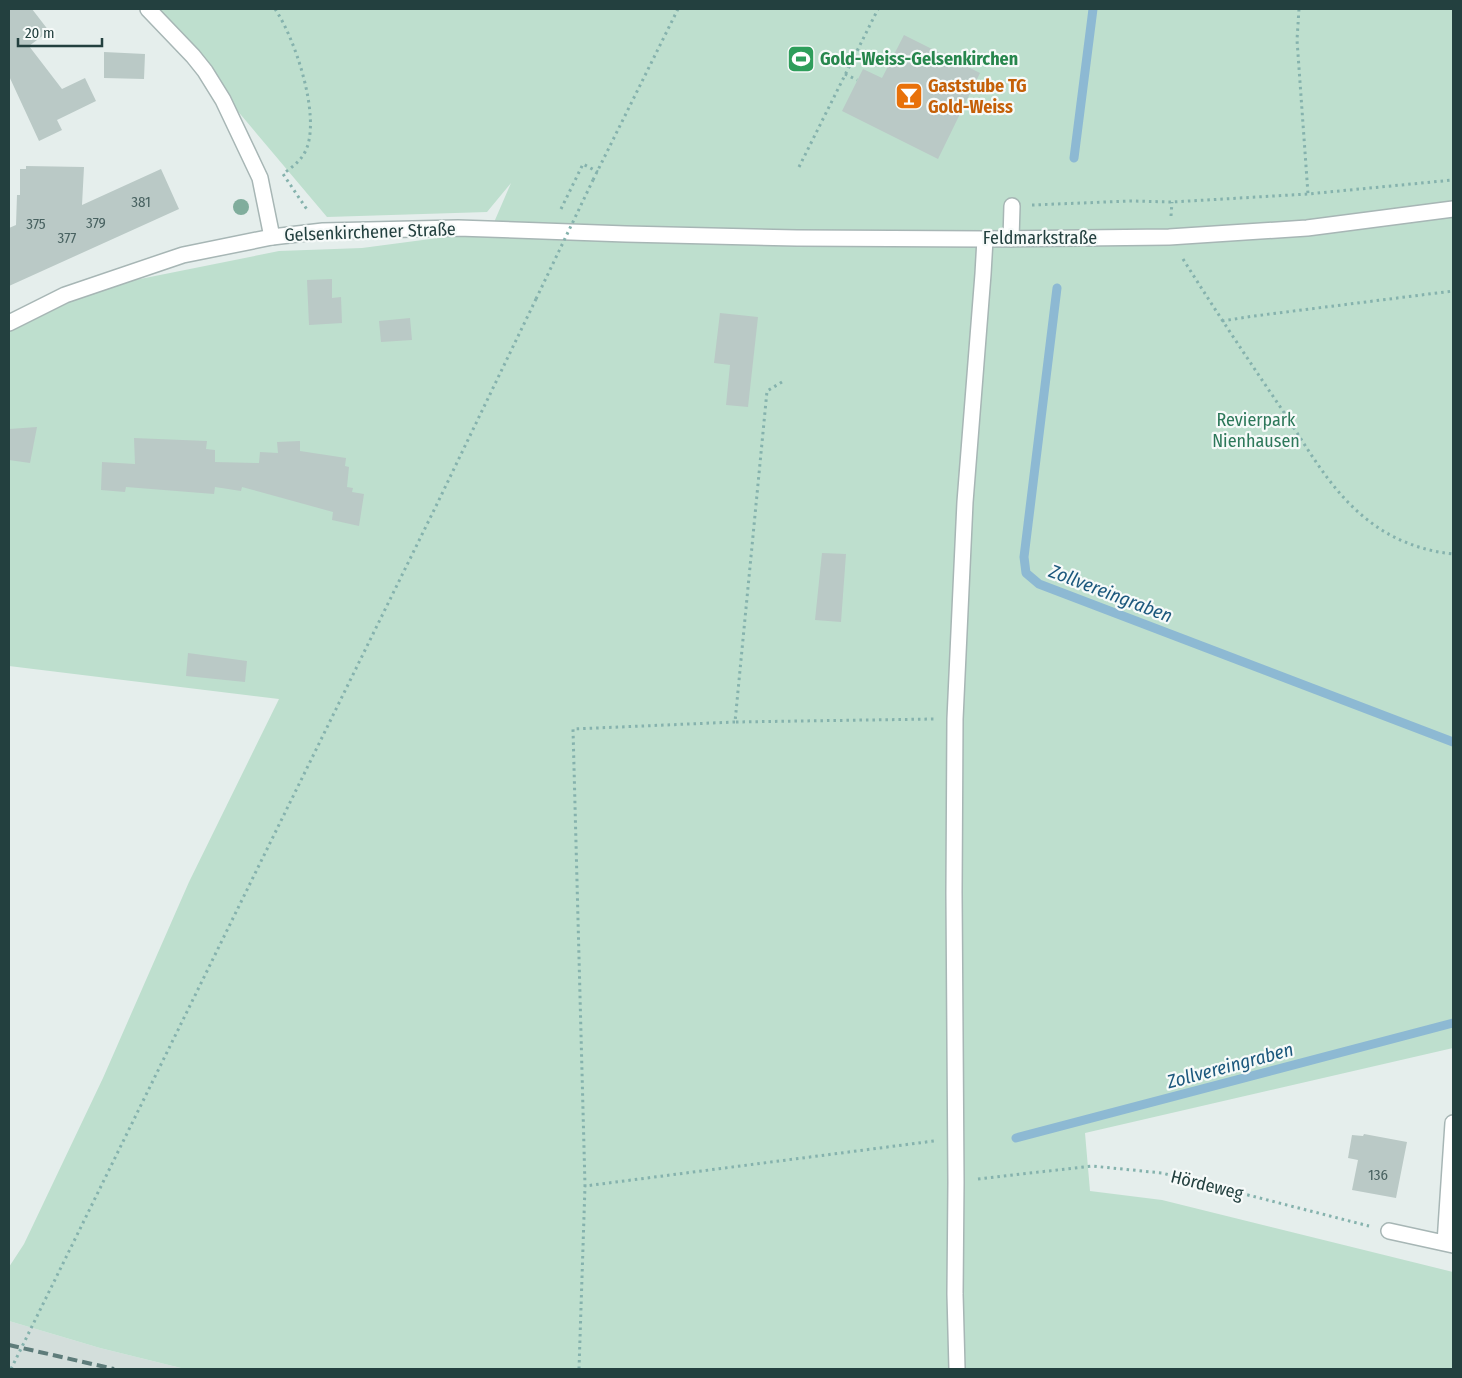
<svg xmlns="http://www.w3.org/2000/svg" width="1462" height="1378" font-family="'Fira Sans Condensed',sans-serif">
	<rect width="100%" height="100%" fill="#e5eeec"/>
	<path fill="#d3dedb" d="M 9,1321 L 100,1348 L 185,1369 L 9,1369 Z"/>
	<path fill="#bedfce" d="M 148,9 L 1453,9 L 1453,207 L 1168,236 L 492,227 L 511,183 L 487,212 L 327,217 L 181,44 Z
		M 1453,211 L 1453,1048 L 1085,1133 L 1090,1191 L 1162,1200 L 1453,1272 L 1453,1369 L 185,1369 L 100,1348 L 9,1321 L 9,1267 L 24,1244 L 103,1078 L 189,882 L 279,699 L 9,666 L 9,332 L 62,300 L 125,282 L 279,251 L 362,248 L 491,231 L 1068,240 Z"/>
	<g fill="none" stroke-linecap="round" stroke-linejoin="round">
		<path stroke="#8db9d3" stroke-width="9" d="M 1074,158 L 1093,9
			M 1057,288 L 1024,557 L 1026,573 L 1039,584 L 1453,742
			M 1016,1138 L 1453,1023"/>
	</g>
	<path fill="#bac9c6" d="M 9,9 L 32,9 L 49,31 L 29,46 L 62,89 L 85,78 L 96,101 L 57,120 L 62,130 L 39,141 L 9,76 Z
		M 904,35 L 980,73 L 938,159 L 842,111 L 863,69 L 882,78 Z
		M 104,52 L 145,54 L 144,79 L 104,78 Z
		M 26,166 L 84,167 L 82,205 L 161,169 L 179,209 L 9,286 L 9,228 L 16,225 L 17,195 L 20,195 L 20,169 L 26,169 Z
		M 332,279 L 332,298 L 341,297 L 342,323 L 309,325 L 307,280 Z
		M 720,313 L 758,317 L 748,407 L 726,405 L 730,365 L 714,363 Z
		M 410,318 L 412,340 L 381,342 L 379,321 Z
		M 37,427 L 30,463 L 9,460 L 9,429 Z
		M 134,438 L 207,441 L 206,449 L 215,450 L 215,462 L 259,463 L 260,452 L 278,453 L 277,442 L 300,441 L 300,451 L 346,458 L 345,466 L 349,467 L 347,487 L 353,488 L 352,492 L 364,494 L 359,526 L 332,520 L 333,512 L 242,487 L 241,491 L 215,487 L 214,494 L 126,487 L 125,492 L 101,490 L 102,462 L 135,464 Z
		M 822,553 L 846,554 L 841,622 L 815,620 Z
		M 188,653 L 247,661 L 245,682 L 186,676 Z
		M 1364,1134 L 1407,1142 L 1396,1198 L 1352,1190 L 1358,1160 L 1348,1158 L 1352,1135 L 1363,1136 Z"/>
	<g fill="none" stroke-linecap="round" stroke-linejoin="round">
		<g stroke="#a7b6b5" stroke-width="18">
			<path id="service" d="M 1011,239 L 1012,206
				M 1389,1231 L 1453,1245
				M 1445,1243 L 1453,1123
				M 957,1369 L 955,1294 L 956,1182 L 954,893 L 955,719 L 965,502 L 983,274 L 985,239"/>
		</g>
		<g stroke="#a7b6b5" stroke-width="18">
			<path id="minor" d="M 148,9 L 193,56 L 205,71 L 223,100 L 260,178 L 272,237"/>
		</g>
		<g stroke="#a7b6b5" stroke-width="18">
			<path id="tertiary" d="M 9,323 L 65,295 L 183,255 L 272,237 L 323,231 L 458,228 L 626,234 L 797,238 L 985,239 L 1169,237 L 1307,228 L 1453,209"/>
		</g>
		<path stroke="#85b2ad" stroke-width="3" stroke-dasharray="2.5 4" stroke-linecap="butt" d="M 275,9 C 295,38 321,116 306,150 C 301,161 292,167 283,174 L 308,211
			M 1299,9 L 1297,40 L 1308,194
			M 845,74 L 857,80
			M 799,167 L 878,9
			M 593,180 L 678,9
			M 1032,205 L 1131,201 L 1172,202 L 1308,194 L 1453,180
			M 561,209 L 583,164 L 598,172
			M 1171,216 L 1172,202
			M 1183,259 C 1215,310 1249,361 1283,411 C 1308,449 1332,493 1369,521 C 1393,540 1423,551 1453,554
			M 1222,321 L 1254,316 L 1453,291
			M 782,382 L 767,391 L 735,722 L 934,719
			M 735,722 L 573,729 L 585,1186 L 934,1141
			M 978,1179 L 1092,1166 L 1162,1173 L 1369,1226
			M 11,1369 L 437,504 L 536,299
			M 579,1369 L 585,1186"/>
		<use href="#service" stroke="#fff" stroke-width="15"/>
		<use href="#minor" stroke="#fff" stroke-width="15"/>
		<use href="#tertiary" stroke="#fff" stroke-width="15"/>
		<path stroke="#5e7c7a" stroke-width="4" stroke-dasharray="10 5" stroke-linecap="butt" d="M 9,1345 L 114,1369"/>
		<path stroke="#85b2ad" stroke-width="3" stroke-dasharray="2.5 4" stroke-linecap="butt" d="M 536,299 L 593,180"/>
	</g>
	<circle fill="#80ad9c" cx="241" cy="207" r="8"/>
	<defs>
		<g id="stadium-square" transform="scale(1.4375)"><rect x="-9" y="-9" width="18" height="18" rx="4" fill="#2e9e5b" stroke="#f6faf9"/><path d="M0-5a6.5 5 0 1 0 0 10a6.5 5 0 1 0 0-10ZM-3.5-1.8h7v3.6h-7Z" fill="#fff"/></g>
		<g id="bar-square" transform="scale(1.4375)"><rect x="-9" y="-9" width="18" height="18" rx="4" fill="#e8710a" stroke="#f6faf9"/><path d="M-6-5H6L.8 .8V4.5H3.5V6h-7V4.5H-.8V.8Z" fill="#fff"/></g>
	</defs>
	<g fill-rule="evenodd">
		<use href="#stadium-square" x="801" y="59"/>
		<use href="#bar-square" x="909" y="96"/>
	</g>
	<g text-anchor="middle" stroke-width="4.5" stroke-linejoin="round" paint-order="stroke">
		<g font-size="15" fill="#496261">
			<text x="141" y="207">381</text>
			<text x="96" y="228">379</text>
			<text x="36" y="229">375</text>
			<text x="67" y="243">377</text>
			<text x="1378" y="1180">136</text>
		</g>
		<g font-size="18" font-weight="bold" fill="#27864d" stroke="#f6faf9" text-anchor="start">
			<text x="820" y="65">Gold-Weiss-Gelsenkirchen</text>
		</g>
		<g font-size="18" font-weight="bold" fill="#c56008" stroke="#f6faf9" text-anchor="start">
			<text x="928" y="92">Gaststube TG<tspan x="928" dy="21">Gold-Weiss</tspan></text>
		</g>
		<g font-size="18" fill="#23403f" stroke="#f6faf9">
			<text transform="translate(370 232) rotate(-2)" y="6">Gelsenkirchener Straße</text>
			<text x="1040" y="244">Feldmarkstraße</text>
			<text transform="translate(1207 1185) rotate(14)" y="6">Hördeweg</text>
		</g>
		<g font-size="18" fill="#2d785a" stroke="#f6faf9">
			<text x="1256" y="426">Revierpark<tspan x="1256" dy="21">Nienhausen</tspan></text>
		</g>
		<g font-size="19" font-style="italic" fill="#1c587d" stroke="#f6faf9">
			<text transform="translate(1111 593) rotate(21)" y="7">Zollvereingraben</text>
			<text transform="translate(1230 1065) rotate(-15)" y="7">Zollvereingraben</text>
		</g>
	</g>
	<rect width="1462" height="1378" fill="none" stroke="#23403f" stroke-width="20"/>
	<path d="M18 38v8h84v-8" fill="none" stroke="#23403f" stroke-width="2.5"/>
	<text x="25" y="38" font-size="15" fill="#23403f" stroke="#f6faf9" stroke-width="4" paint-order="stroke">20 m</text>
</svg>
